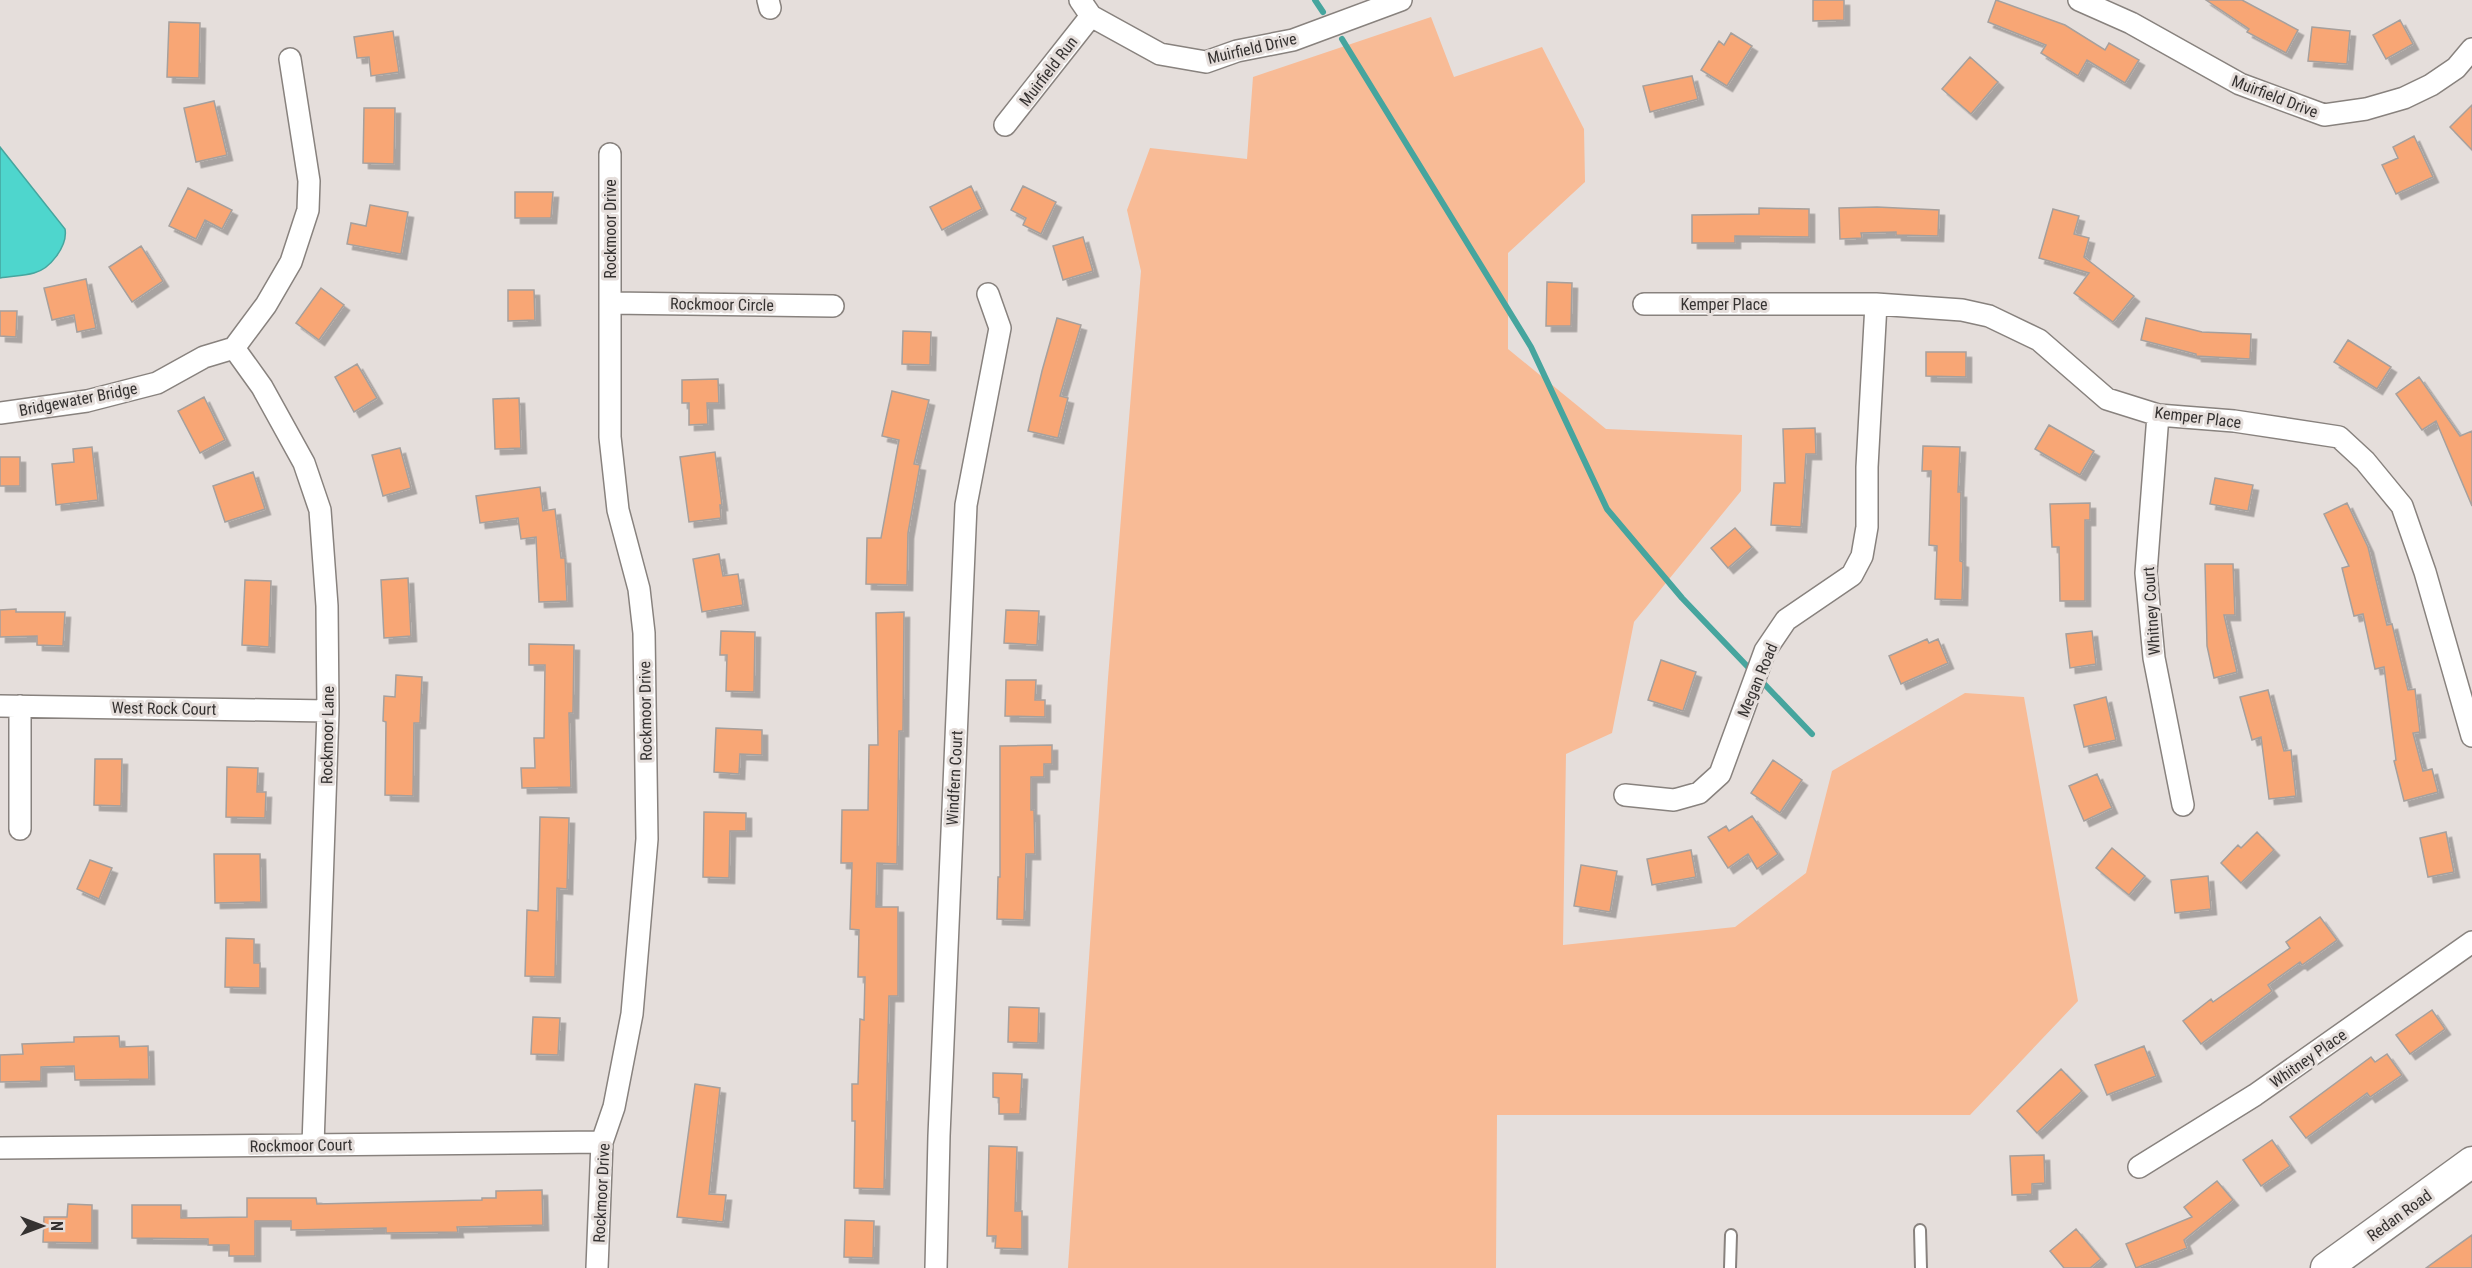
<svg xmlns="http://www.w3.org/2000/svg" width="2472" height="1268" font-family="'Roboto Condensed',sans-serif">
	<defs>
		<filter id="shadow"><feDropShadow dx="5.5" dy="5.5" stdDeviation="0" flood-color="#0004"/></filter>
	</defs>
	<rect width="100%" height="100%" fill="#e5dedb"/>
	<path fill="#f8bb96" d="M 1431,17 L 1454,77 L 1542,47 L 1584,129 L 1585,182 L 1508,253 L 1508,349 L 1606,429 L 1742,435 L 1741,491 L 1634,622 L 1612,733 L 1566,754 L 1563,945 L 1735,927 L 1806,873 L 1832,771 L 1965,693 L 2024,697 L 2078,1001 L 1970,1115 L 1497,1115 L 1496,1268 L 1068,1268 L 1108,678 L 1141,271 L 1127,210 L 1150,148 L 1247,159 L 1253,77 Z"/>
	<path fill="#4ed6cd" stroke="#46a59e" stroke-width="1.5" d="M 0,147 L 65,229 C 68,246 50,269 34,273 C 23,276 11,276 0,278 Z"/>
	<g fill="none" stroke-linecap="round" stroke-linejoin="round">
		<path stroke="#46a59e" stroke-width="6" d="M 1315,0 L 1323,12
			M 1342,39 L 1531,347 L 1607,509 L 1682,598 L 1812,734"/>
	</g>
	<path fill="#f8a674" stroke="#a6a09d" stroke-width="1.5" filter="url(#shadow)" d="M 1813,0 L 1844,0 L 1844,20 L 1813,21 Z
		M 1996,0 L 2065,25 L 2105,50 L 2109,43 L 2139,60 L 2125,83 L 2087,60 L 2078,76 L 2041,53 L 2046,45 L 1988,22 Z
		M 2206,0 L 2242,0 L 2298,30 L 2286,53 L 2247,32 L 2249,29 Z
		M 2400,20 L 2413,44 L 2386,59 L 2373,35 Z
		M 169,22 L 200,23 L 199,78 L 167,77 Z
		M 2312,27 L 2350,31 L 2347,64 L 2308,61 Z
		M 393,31 L 399,72 L 371,76 L 369,57 L 357,58 L 354,37 Z
		M 1731,33 L 1752,46 L 1727,86 L 1701,70 L 1719,41 L 1724,45 Z
		M 1970,57 L 1998,82 L 1971,114 L 1942,89 Z
		M 1692,76 L 1698,99 L 1650,112 L 1643,86 Z
		M 214,101 L 227,155 L 196,162 L 184,108 Z
		M 2472,105 L 2472,150 L 2450,127 Z
		M 364,108 L 395,108 L 394,164 L 363,163 Z
		M 2414,136 L 2433,177 L 2396,194 L 2382,165 L 2398,158 L 2393,147 Z
		M 971,186 L 982,209 L 942,230 L 930,207 Z
		M 1023,186 L 1056,202 L 1041,234 L 1023,225 L 1026,218 L 1011,210 Z
		M 188,188 L 232,210 L 222,229 L 205,220 L 196,239 L 169,226 Z
		M 515,192 L 553,192 L 551,218 L 515,218 Z
		M 370,205 L 408,212 L 401,254 L 347,244 L 351,223 L 366,226 Z
		M 1877,207 L 1939,210 L 1938,236 L 1896,235 L 1896,232 L 1861,233 L 1862,238 L 1840,239 L 1839,208 Z
		M 1759,208 L 1809,209 L 1809,237 L 1735,236 L 1735,243 L 1692,243 L 1692,215 L 1759,214 Z
		M 2053,209 L 2079,216 L 2074,234 L 2089,238 L 2084,257 L 2134,296 L 2113,322 L 2074,293 L 2089,273 L 2039,258 Z
		M 1083,237 L 1093,271 L 1063,280 L 1053,246 Z
		M 141,246 L 163,281 L 132,302 L 109,267 Z
		M 86,279 L 96,328 L 77,332 L 74,315 L 52,320 L 44,288 Z
		M 1547,282 L 1572,283 L 1571,326 L 1546,326 Z
		M 321,288 L 344,305 L 319,340 L 296,323 Z
		M 508,290 L 534,290 L 535,320 L 508,321 Z
		M 0,311 L 17,311 L 16,337 L 0,336 Z
		M 1057,318 L 1081,325 L 1060,396 L 1068,398 L 1058,438 L 1028,431 L 1042,371 Z
		M 2146,318 L 2202,332 L 2251,334 L 2250,359 L 2196,356 L 2196,354 L 2141,340 Z
		M 903,331 L 931,332 L 930,365 L 902,364 Z
		M 2348,340 L 2391,367 L 2377,389 L 2334,362 Z
		M 1926,352 L 1966,352 L 1966,377 L 1926,376 Z
		M 357,364 L 377,398 L 354,412 L 335,377 Z
		M 2419,377 L 2460,436 L 2472,431 L 2472,506 L 2436,421 L 2422,430 L 2396,394 Z
		M 718,379 L 719,403 L 707,403 L 708,424 L 689,425 L 689,403 L 682,403 L 682,380 Z
		M 892,391 L 929,400 L 914,464 L 920,465 L 908,533 L 907,585 L 866,584 L 867,538 L 881,538 L 899,440 L 882,436 Z
		M 204,397 L 225,440 L 200,453 L 178,411 Z
		M 519,398 L 521,448 L 495,449 L 493,399 Z
		M 2049,425 L 2094,451 L 2080,475 L 2035,449 Z
		M 1815,428 L 1816,454 L 1806,454 L 1801,527 L 1771,525 L 1774,483 L 1785,483 L 1783,429 Z
		M 1923,446 L 1960,447 L 1958,492 L 1961,492 L 1960,561 L 1963,562 L 1962,600 L 1935,599 L 1937,546 L 1929,545 L 1931,471 L 1922,471 Z
		M 92,447 L 98,500 L 56,505 L 52,464 L 74,462 L 73,449 Z
		M 400,448 L 411,488 L 383,496 L 372,455 Z
		M 715,452 L 722,505 L 720,505 L 721,518 L 689,522 L 680,457 Z
		M 0,457 L 20,457 L 20,486 L 0,486 Z
		M 253,472 L 265,509 L 225,522 L 213,486 Z
		M 2215,478 L 2253,485 L 2248,511 L 2210,504 Z
		M 540,487 L 543,511 L 555,509 L 561,558 L 565,558 L 567,601 L 539,602 L 536,537 L 521,539 L 518,518 L 480,523 L 476,496 Z
		M 2090,503 L 2090,520 L 2085,520 L 2085,601 L 2060,601 L 2059,547 L 2052,547 L 2050,504 Z
		M 2347,503 L 2368,547 L 2387,625 L 2392,624 L 2408,690 L 2415,689 L 2420,732 L 2413,733 L 2423,771 L 2432,769 L 2438,792 L 2404,801 L 2394,761 L 2396,760 L 2384,667 L 2375,669 L 2363,614 L 2354,616 L 2342,568 L 2349,566 L 2324,514 Z
		M 1735,528 L 1752,547 L 1728,568 L 1711,548 Z
		M 719,554 L 723,576 L 738,574 L 743,605 L 702,612 L 693,559 Z
		M 2205,564 L 2233,564 L 2235,615 L 2224,615 L 2237,672 L 2214,678 L 2207,646 Z
		M 408,578 L 411,636 L 384,638 L 381,580 Z
		M 245,580 L 271,581 L 269,647 L 242,645 Z
		M 16,609 L 16,612 L 65,612 L 63,646 L 37,645 L 37,636 L 0,637 L 0,610 Z
		M 1006,610 L 1039,611 L 1037,645 L 1004,643 Z
		M 904,612 L 903,731 L 899,731 L 897,864 L 877,863 L 876,907 L 898,907 L 898,996 L 889,996 L 884,1189 L 854,1188 L 855,1121 L 852,1121 L 852,1084 L 858,1084 L 860,1019 L 864,1020 L 865,977 L 858,977 L 859,930 L 850,929 L 852,863 L 841,863 L 842,810 L 868,810 L 869,745 L 878,745 L 876,613 Z
		M 721,631 L 755,632 L 754,692 L 726,691 L 727,655 L 720,655 Z
		M 2092,631 L 2096,664 L 2070,668 L 2066,634 Z
		M 1927,639 L 1929,643 L 1938,639 L 1948,663 L 1901,684 L 1889,656 Z
		M 529,644 L 574,645 L 573,713 L 569,713 L 571,787 L 522,788 L 521,768 L 535,768 L 534,738 L 544,738 L 545,665 L 529,665 Z
		M 1661,660 L 1696,672 L 1683,711 L 1648,700 Z
		M 396,675 L 422,677 L 420,723 L 414,723 L 413,796 L 385,795 L 386,722 L 383,721 L 384,696 L 395,697 Z
		M 1006,680 L 1036,680 L 1035,700 L 1045,700 L 1045,717 L 1005,716 Z
		M 2268,690 L 2284,751 L 2291,750 L 2296,796 L 2269,799 L 2261,737 L 2252,740 L 2240,697 Z
		M 2106,697 L 2116,740 L 2084,747 L 2074,705 Z
		M 716,728 L 762,730 L 762,755 L 740,754 L 739,774 L 714,772 Z
		M 1052,745 L 1052,764 L 1044,764 L 1044,777 L 1031,777 L 1031,810 L 1034,810 L 1035,854 L 1026,854 L 1024,920 L 997,919 L 998,877 L 1000,877 L 1000,746 Z
		M 95,759 L 122,759 L 121,806 L 94,805 Z
		M 1773,760 L 1802,780 L 1780,813 L 1751,793 Z
		M 227,767 L 258,768 L 257,792 L 266,792 L 265,818 L 226,817 Z
		M 2097,774 L 2112,808 L 2084,821 L 2069,786 Z
		M 704,812 L 746,813 L 746,831 L 730,831 L 729,878 L 703,877 Z
		M 1752,816 L 1778,854 L 1757,869 L 1748,854 L 1728,868 L 1708,837 L 1726,826 L 1729,831 Z
		M 540,817 L 569,818 L 567,889 L 557,888 L 555,977 L 525,976 L 527,910 L 538,911 Z
		M 2257,832 L 2274,850 L 2241,883 L 2221,863 L 2238,845 L 2241,848 Z
		M 2446,832 L 2454,872 L 2428,877 L 2420,838 Z
		M 2112,848 L 2145,876 L 2129,895 L 2096,868 Z
		M 1691,850 L 1696,877 L 1652,885 L 1647,859 Z
		M 214,854 L 260,854 L 261,902 L 215,903 Z
		M 90,860 L 112,868 L 99,899 L 77,889 Z
		M 1581,865 L 1617,871 L 1610,912 L 1574,906 Z
		M 2208,876 L 2211,909 L 2175,913 L 2171,880 Z
		M 2320,917 L 2337,940 L 2302,965 L 2300,962 L 2268,985 L 2272,991 L 2201,1044 L 2183,1021 L 2211,999 L 2213,1002 L 2290,948 L 2286,942 Z
		M 226,938 L 254,939 L 254,963 L 260,963 L 260,988 L 225,987 Z
		M 1009,1007 L 1039,1008 L 1038,1043 L 1008,1042 Z
		M 2432,1010 L 2445,1029 L 2410,1054 L 2396,1035 Z
		M 533,1017 L 560,1018 L 558,1055 L 531,1054 Z
		M 119,1036 L 120,1047 L 148,1046 L 149,1079 L 75,1080 L 74,1066 L 41,1067 L 41,1081 L 0,1082 L 0,1055 L 23,1054 L 22,1044 L 74,1042 L 74,1037 Z
		M 2144,1046 L 2156,1076 L 2107,1095 L 2095,1065 Z
		M 2387,1054 L 2402,1075 L 2370,1097 L 2367,1093 L 2306,1138 L 2290,1117 L 2371,1057 L 2375,1062 Z
		M 2061,1069 L 2082,1091 L 2037,1133 L 2017,1111 Z
		M 993,1073 L 1022,1074 L 1020,1114 L 999,1114 L 999,1098 L 993,1097 Z
		M 695,1084 L 720,1088 L 709,1194 L 726,1195 L 723,1222 L 677,1217 Z
		M 2272,1140 L 2290,1166 L 2261,1186 L 2243,1160 Z
		M 989,1146 L 1017,1147 L 1015,1211 L 1022,1211 L 1022,1249 L 995,1248 L 996,1236 L 987,1236 Z
		M 2044,1155 L 2045,1183 L 2032,1184 L 2032,1194 L 2012,1195 L 2010,1156 Z
		M 2217,1181 L 2233,1200 L 2184,1240 L 2187,1248 L 2136,1268 L 2126,1244 L 2192,1217 L 2184,1207 Z
		M 542,1190 L 543,1225 L 457,1227 L 458,1232 L 386,1233 L 386,1228 L 291,1230 L 291,1221 L 255,1221 L 255,1256 L 229,1256 L 229,1245 L 208,1245 L 208,1239 L 132,1238 L 132,1205 L 181,1205 L 181,1218 L 247,1217 L 247,1198 L 316,1198 L 317,1204 L 482,1200 L 482,1198 L 496,1198 L 496,1191 Z
		M 68,1204 L 92,1205 L 92,1243 L 43,1242 L 44,1217 L 67,1217 Z
		M 845,1220 L 874,1221 L 873,1258 L 844,1257 Z
		M 2076,1229 L 2101,1259 L 2090,1268 L 2064,1268 L 2050,1251 Z
		M 2472,1235 L 2472,1268 L 2426,1268 Z"/>
	<g fill="none" stroke-linecap="round" stroke-linejoin="round">
		<g stroke="#88827e" stroke-width="14">
			<path id="service" d="M 1920,1230 L 1921,1268
				M 1730,1268 L 1731,1235"/>
		</g>
		<g stroke="#88827e" stroke-width="24">
			<path id="minor" d="M 768,0 L 770,8
				M 1080,0 L 1091,16 L 1160,54 L 1206,62 L 1237,51 L 1293,40 L 1401,0
				M 2079,0 L 2131,23 L 2240,84 L 2324,115 L 2366,109 L 2404,98 L 2431,85 L 2456,68 L 2472,49
				M 1005,125 L 1091,16
				M 610,303 L 833,306
				M 1644,304 L 1876,304 L 1962,310 L 1989,316 L 2039,340 L 2107,399 L 2158,415 L 2234,421 L 2339,437 L 2365,461 L 2402,506 L 2425,572 L 2472,736
				M 234,348 L 262,387 L 304,463 L 320,510 L 327,606 L 328,711 L 313,1145
				M 0,413 L 87,401 L 157,383 L 204,357 L 234,348 L 266,305 L 291,262 L 308,210 L 309,181 L 290,59
				M 2158,415 L 2146,573 L 2154,658 L 2183,805
				M 0,706 L 328,711
				M 20,706 L 20,829
				M 1625,795 L 1674,800 L 1699,793 L 1720,774 L 1765,651 L 1786,620 L 1852,575 L 1862,556 L 1867,527 L 1867,467 L 1876,304
				M 0,1148 L 602,1142
				M 2139,1167 L 2255,1095 L 2472,942
				M 597,1268 L 602,1142 L 614,1107 L 632,1014 L 647,839 L 644,633 L 639,589 L 618,510 L 610,437 L 610,154
				M 936,1268 L 939,1136 L 966,505 L 1000,328 L 988,294"/>
		</g>
		<g stroke="#88827e" stroke-width="33">
			<path id="secondary" d="M 2326,1268 L 2472,1162"/>
		</g>
		<use href="#service" stroke="#fff" stroke-width="10"/>
		<use href="#minor" stroke="#fff" stroke-width="21"/>
		<use href="#secondary" stroke="#fff" stroke-width="30"/>
	</g>
	<g text-anchor="middle" stroke-width="6" stroke-linejoin="round" paint-order="stroke">
		<g font-size="16" fill="#353231" stroke="#e5dedb">
			<text transform="translate(1252 48) rotate(-13)" y="6">Muirfield Drive</text>
			<text transform="translate(1048 71) rotate(-52)" y="6">Muirfield Run</text>
			<text transform="translate(2275 96) rotate(21)" y="6">Muirfield Drive</text>
			<text transform="translate(610 229) rotate(-90)" y="6">Rockmoor Drive</text>
			<text transform="translate(722 304) rotate(1)" y="6">Rockmoor Circle</text>
			<text x="1724" y="310">Kemper Place</text>
			<text transform="translate(78 399) rotate(-11)" y="6">Bridgewater Bridge</text>
			<text transform="translate(2198 417) rotate(7)" y="6">Kemper Place</text>
			<text transform="translate(2151 611) rotate(-94)" y="6">Whitney Court</text>
			<text transform="translate(1757 680) rotate(-67)" y="6">Megan Road</text>
			<text transform="translate(164 708) rotate(1)" y="6">West Rock Court</text>
			<text transform="translate(645 711) rotate(-91)" y="6">Rockmoor Drive</text>
			<text transform="translate(327 735) rotate(-89)" y="6">Rockmoor Lane</text>
			<text transform="translate(954 778) rotate(-87)" y="6">Windfern Court</text>
			<text transform="translate(2308 1058) rotate(-35)" y="6">Whitney Place</text>
			<text transform="translate(301 1145) rotate(-1)" y="6">Rockmoor Court</text>
			<text transform="translate(601 1193) rotate(-87)" y="6">Rockmoor Drive</text>
			<text transform="translate(2399 1215) rotate(-36)" y="6">Redan Road</text>
		</g>
	</g>
	<g transform="translate(42 1226) rotate(90)" stroke="#e5dedb" stroke-width="4.5" paint-order="stroke">
	<path d="M0-4.5L10 22L0 15L-10 22Z" fill="#353231"/>
	<text y="-9" font-size="16" font-weight="bold" text-anchor="middle" fill="#353231">N</text>
	</g>
</svg>
